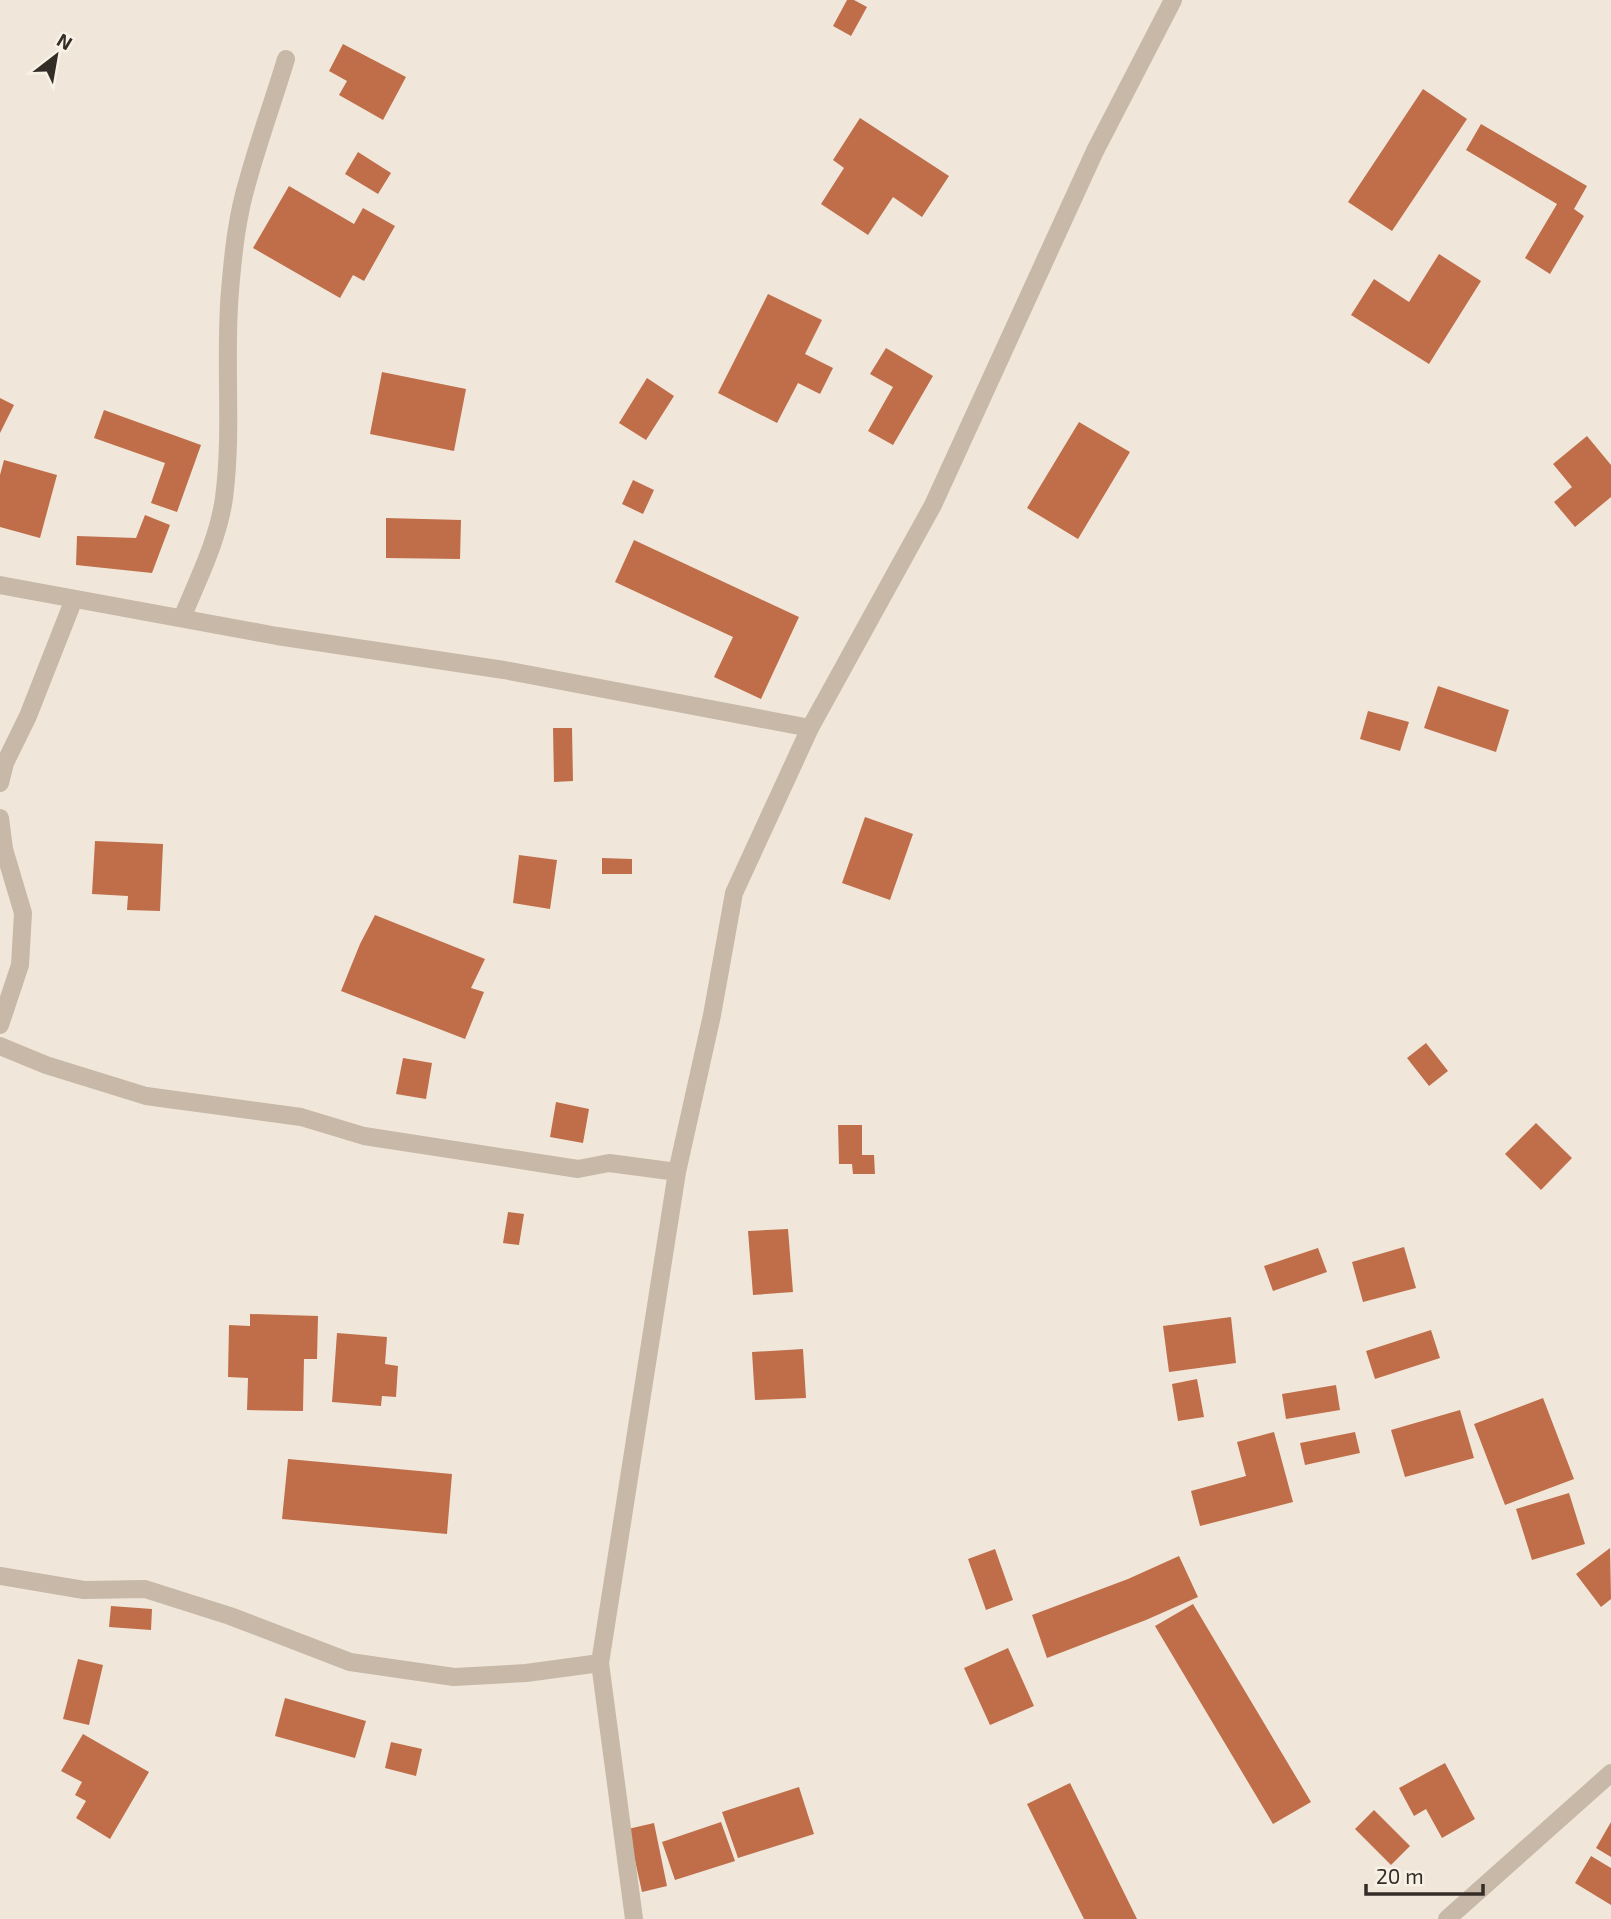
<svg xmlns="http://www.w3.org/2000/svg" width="1611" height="1919" font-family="'Exo 2',sans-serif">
	<rect width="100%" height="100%" fill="#f0e7da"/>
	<path fill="#bf6e49" d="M 847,0 L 854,0 L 867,7 L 851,36 L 833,26 Z
		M 343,44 L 406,77 L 383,120 L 339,95 L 347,81 L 329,71 Z
		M 1423,89 L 1467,119 L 1392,231 L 1348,202 Z
		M 860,118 L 949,176 L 922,217 L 893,197 L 868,235 L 821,204 L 844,168 L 833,160 Z
		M 1481,124 L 1587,186 L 1574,209 L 1584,216 L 1550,274 L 1525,258 L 1557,204 L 1466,150 Z
		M 358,152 L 391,173 L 378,194 L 345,174 Z
		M 289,186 L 354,224 L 363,208 L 395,226 L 364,281 L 353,275 L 340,298 L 253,248 Z
		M 1439,254 L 1481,281 L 1429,364 L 1351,315 L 1374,279 L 1409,302 Z
		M 768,294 L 822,320 L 805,354 L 833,368 L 820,394 L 798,383 L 777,423 L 718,393 Z
		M 886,348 L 933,376 L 893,445 L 868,431 L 893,387 L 870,374 Z
		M 382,372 L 466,389 L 454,451 L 370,434 Z
		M 647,378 L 674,396 L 646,440 L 619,423 Z
		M 0,398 L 14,405 L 0,433 Z
		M 104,410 L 201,445 L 177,512 L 151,503 L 165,463 L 94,438 Z
		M 1079,422 L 1130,452 L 1078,539 L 1027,508 Z
		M 1587,436 L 1611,465 L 1611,497 L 1575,527 L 1554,502 L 1572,487 L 1553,464 Z
		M 4,460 L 57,475 L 40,538 L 0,527 L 0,475 Z
		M 633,480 L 654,490 L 643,514 L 622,504 Z
		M 145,515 L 170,525 L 152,573 L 76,565 L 77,536 L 136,538 Z
		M 386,518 L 461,520 L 460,559 L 386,558 Z
		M 634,540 L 799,617 L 761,699 L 714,677 L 733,637 L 615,582 Z
		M 1438,686 L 1509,710 L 1496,752 L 1424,728 Z
		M 1368,711 L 1409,722 L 1400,751 L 1360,739 Z
		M 553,728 L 572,728 L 573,781 L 554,782 Z
		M 865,817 L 913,834 L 890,900 L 842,883 Z
		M 95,841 L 163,844 L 160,911 L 127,910 L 128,896 L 92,894 Z
		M 519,855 L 557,860 L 550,909 L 513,903 Z
		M 602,858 L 632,859 L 632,874 L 602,874 Z
		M 375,915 L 485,959 L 471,988 L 484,992 L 465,1039 L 341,991 L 360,944 Z
		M 1426,1043 L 1448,1071 L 1429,1086 L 1407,1058 Z
		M 403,1058 L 432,1063 L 426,1099 L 396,1094 Z
		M 556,1102 L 589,1109 L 583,1143 L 550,1137 Z
		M 1536,1123 L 1572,1158 L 1541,1190 L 1505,1154 Z
		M 838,1125 L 862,1125 L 862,1155 L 874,1155 L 875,1174 L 853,1174 L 852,1164 L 839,1164 Z
		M 508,1212 L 524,1214 L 519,1245 L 503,1243 Z
		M 788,1229 L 793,1292 L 753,1295 L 748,1231 Z
		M 1404,1247 L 1416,1288 L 1363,1302 L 1352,1262 Z
		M 1318,1248 L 1327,1272 L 1273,1291 L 1264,1266 Z
		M 250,1314 L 318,1316 L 317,1359 L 304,1359 L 303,1411 L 247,1410 L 248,1378 L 228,1377 L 229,1325 L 250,1326 Z
		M 1231,1317 L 1236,1363 L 1169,1372 L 1163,1326 Z
		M 1431,1330 L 1440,1358 L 1375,1379 L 1366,1351 Z
		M 337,1333 L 387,1337 L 385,1364 L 398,1366 L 396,1397 L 382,1396 L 381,1406 L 332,1402 Z
		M 803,1349 L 806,1398 L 755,1400 L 752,1352 Z
		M 1197,1379 L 1204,1417 L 1178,1421 L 1172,1384 Z
		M 1336,1385 L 1340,1410 L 1286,1419 L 1282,1394 Z
		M 1543,1398 L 1574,1479 L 1505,1505 L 1474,1424 Z
		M 1460,1410 L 1474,1458 L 1405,1477 L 1391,1430 Z
		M 1274,1432 L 1293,1502 L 1200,1526 L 1191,1491 L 1246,1476 L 1237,1442 Z
		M 1355,1432 L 1360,1453 L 1305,1465 L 1300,1443 Z
		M 288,1459 L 452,1474 L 447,1534 L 282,1519 Z
		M 1569,1493 L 1585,1544 L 1532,1560 L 1516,1509 Z
		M 1610,1548 L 1611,1599 L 1601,1607 L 1576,1574 Z
		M 995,1549 L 1013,1600 L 986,1610 L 968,1559 Z
		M 1179,1556 L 1198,1597 L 1146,1620 L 1047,1658 L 1032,1615 L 1128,1579 Z
		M 1193,1604 L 1311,1802 L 1273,1824 L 1155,1626 Z
		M 111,1606 L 152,1609 L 151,1630 L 109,1627 Z
		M 1008,1648 L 1034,1706 L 990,1725 L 964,1668 Z
		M 78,1659 L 103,1665 L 89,1725 L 63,1719 Z
		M 285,1698 L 366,1721 L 355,1758 L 275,1736 Z
		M 83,1734 L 149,1772 L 110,1839 L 76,1818 L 86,1801 L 75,1795 L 82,1782 L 61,1771 Z
		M 391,1742 L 422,1749 L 416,1776 L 385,1768 Z
		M 1445,1763 L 1475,1819 L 1442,1838 L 1426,1809 L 1414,1816 L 1399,1788 Z
		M 1070,1783 L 1137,1919 L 1084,1919 L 1027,1804 Z
		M 799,1787 L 814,1834 L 738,1858 L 722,1812 Z
		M 1374,1810 L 1410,1846 L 1391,1865 L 1355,1829 Z
		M 721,1822 L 735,1861 L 675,1880 L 662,1842 Z
		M 1611,1822 L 1611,1857 L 1596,1848 Z
		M 654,1823 L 667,1886 L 642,1892 L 628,1829 Z
		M 1591,1856 L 1611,1868 L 1611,1905 L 1575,1883 Z"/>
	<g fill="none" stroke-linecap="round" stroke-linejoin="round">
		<path stroke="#c7b8a7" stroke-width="18" d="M 0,585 L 277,636 L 504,670 L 810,728
			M 182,618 C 198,579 218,540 224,498 C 233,429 224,359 230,291 C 233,254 237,216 248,180 C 259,140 274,99 286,59
			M 0,783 L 5,763 L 28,716 L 74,599
			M 0,818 L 4,849 L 23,913 L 20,965 L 0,1025
			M 0,1046 L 46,1065 L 146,1096 L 301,1117 L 364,1136 L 578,1169 L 609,1163 L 677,1172
			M 0,1576 L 84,1590 L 145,1589 L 230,1616 L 350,1662 L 454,1677 L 526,1673 L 600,1663
			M 634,1919 L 600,1663 L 677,1172 L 712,1015 L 734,893 L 810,728 L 933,505 L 1095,151 L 1173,0
			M 1447,1919 L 1611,1773"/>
	</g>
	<g transform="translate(56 56) rotate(31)" stroke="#f8f1e6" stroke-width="5" paint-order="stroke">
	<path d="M0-5L12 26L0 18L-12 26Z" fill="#342c27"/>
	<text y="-10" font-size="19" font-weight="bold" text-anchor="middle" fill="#342c27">N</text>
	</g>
	<path d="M1366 1884v10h117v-10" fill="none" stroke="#342c27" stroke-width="3.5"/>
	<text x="1376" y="1884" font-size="21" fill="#342c27" stroke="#f8f1e6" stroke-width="5" paint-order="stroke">20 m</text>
</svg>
